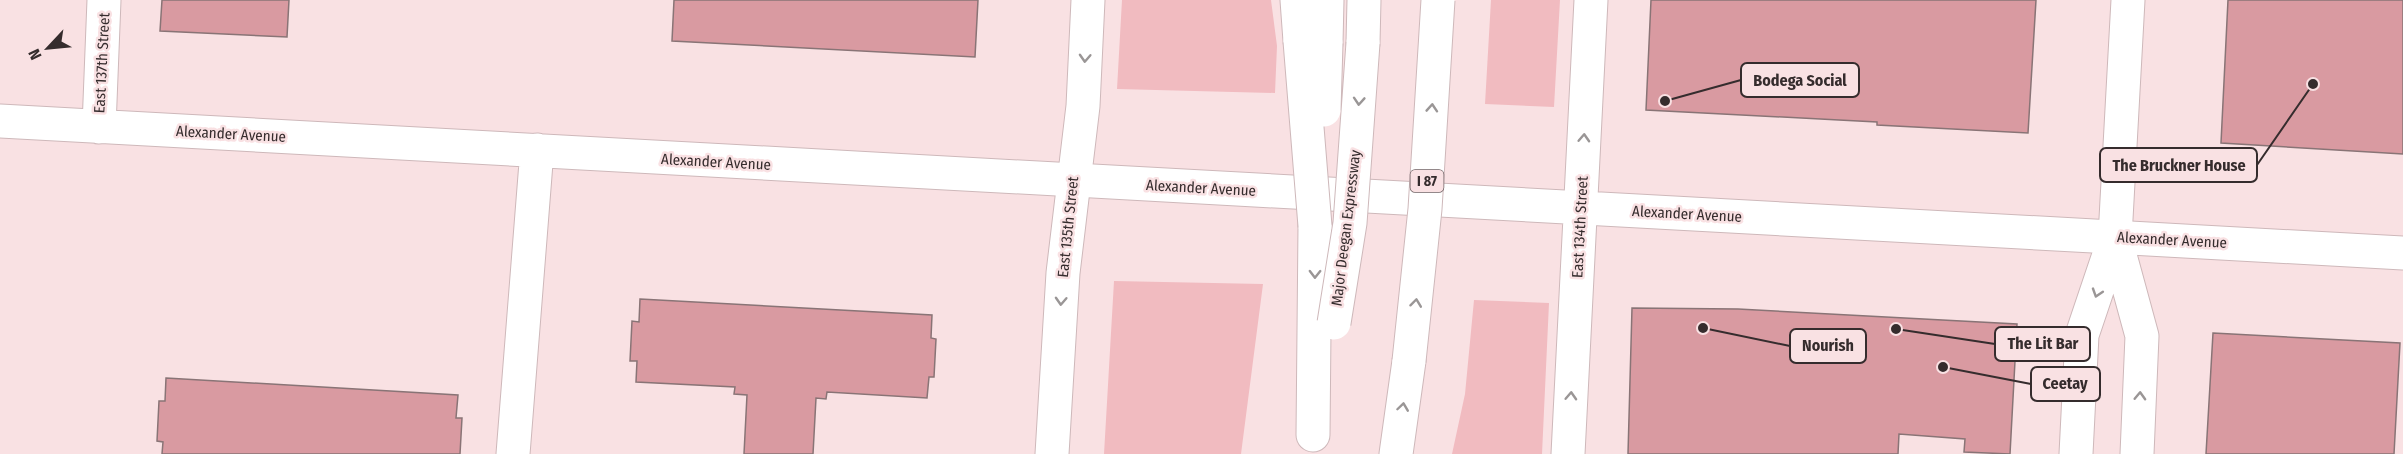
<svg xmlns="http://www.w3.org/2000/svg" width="2403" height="454" font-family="'Fira Sans Condensed',sans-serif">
	<rect width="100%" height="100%" fill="#f9e1e3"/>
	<path fill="#f1bbc0" d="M 1122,0 L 1271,0 L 1277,46 L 1275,93 L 1117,89 Z
		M 1491,0 L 1560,0 L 1554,107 L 1485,104 Z
		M 1114,281 L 1263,284 L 1241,454 L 1104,454 Z
		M 1474,300 L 1549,303 L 1542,454 L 1452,454 L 1465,394 Z"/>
	<path fill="#d99aa1" stroke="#897476" stroke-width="1.5" d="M 162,0 L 289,0 L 287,37 L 160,31 Z
		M 674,0 L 978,0 L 975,57 L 672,41 Z
		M 1651,0 L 2036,0 L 2028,133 L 1877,125 L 1877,122 L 1839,120 L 1646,110 Z
		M 2228,0 L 2403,0 L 2403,154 L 2221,143 Z
		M 640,299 L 932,315 L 931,338 L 936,339 L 934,377 L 929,377 L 927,398 L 827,392 L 826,399 L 816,398 L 813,454 L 744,454 L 747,395 L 734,394 L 735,387 L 636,382 L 637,361 L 630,361 L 632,321 L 639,322 Z
		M 1632,308 L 1738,309 L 2017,324 L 2010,454 L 1964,452 L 1965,439 L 1899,434 L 1898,454 L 1628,454 Z
		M 2213,333 L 2400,343 L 2394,454 L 2206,454 Z
		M 166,378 L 458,395 L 456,418 L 462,418 L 460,454 L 162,454 L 163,442 L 157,441 L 159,401 L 165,401 Z"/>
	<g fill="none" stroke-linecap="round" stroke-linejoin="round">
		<g stroke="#ceb8ba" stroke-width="35">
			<path id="minor" d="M 0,121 L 2403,253
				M 99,127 L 104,0
				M 513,454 L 537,150
				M 1568,454 L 1591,0"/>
		</g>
		<g stroke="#ceb8ba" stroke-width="35">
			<path id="major" d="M 2115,237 L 2142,336 L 2137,454
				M 1052,454 L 1063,273 L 1083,106 L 1088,0
				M 2076,454 L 2082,335 L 2115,237 L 2128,0"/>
		</g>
		<g stroke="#ceb8ba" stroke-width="35">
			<path id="highway" d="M 1297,0 L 1300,41
				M 1326,43 L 1327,0
				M 1363,43 L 1364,0
				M 1313,435 L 1315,226
				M 1396,454 L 1409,361"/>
		</g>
		<use href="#minor" stroke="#fff" stroke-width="33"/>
		<use href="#major" stroke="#fff" stroke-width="33"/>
		<use href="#highway" stroke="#fff" stroke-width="33"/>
		<g stroke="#ceb8ba" stroke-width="35" stroke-linecap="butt">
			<path id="highway-bridge" d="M 1300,41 L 1315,226
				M 1324,110 L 1326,43
				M 1334,323 L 1350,223 L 1363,43
				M 1409,361 L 1425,209 L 1438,0"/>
		</g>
		<use href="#highway-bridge" stroke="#fff" stroke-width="33"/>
	</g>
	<defs><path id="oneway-chevron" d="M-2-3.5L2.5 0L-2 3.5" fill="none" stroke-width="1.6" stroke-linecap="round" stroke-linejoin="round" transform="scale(1.5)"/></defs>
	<g stroke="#9a9696">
		<use href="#oneway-chevron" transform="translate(1085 58) rotate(93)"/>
		<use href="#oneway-chevron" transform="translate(1359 101) rotate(94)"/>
		<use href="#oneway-chevron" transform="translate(1432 108) rotate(-86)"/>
		<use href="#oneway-chevron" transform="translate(1584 138) rotate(-87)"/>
		<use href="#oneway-chevron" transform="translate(1315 274) rotate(91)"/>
		<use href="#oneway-chevron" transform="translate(2097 293) rotate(108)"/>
		<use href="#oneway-chevron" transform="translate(1061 301) rotate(93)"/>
		<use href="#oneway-chevron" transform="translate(1416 303) rotate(-83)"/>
		<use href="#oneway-chevron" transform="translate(1571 396) rotate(-87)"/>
		<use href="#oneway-chevron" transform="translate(2140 396) rotate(-88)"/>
		<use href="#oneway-chevron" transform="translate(1403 407) rotate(-82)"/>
	</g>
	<g text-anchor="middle" stroke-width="5" stroke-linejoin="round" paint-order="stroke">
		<rect fill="#f9e1e3" stroke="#706264" stroke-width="1.5" x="1410.5" y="170" width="33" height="22" rx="4.5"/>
		<g font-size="14" font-weight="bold" fill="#352c2d">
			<text x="1427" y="186">I 87</text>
		</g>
		<g font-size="15" fill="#352c2d" stroke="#f9e1e3">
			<text transform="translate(102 63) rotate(-87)" y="5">East 137th Street</text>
			<text transform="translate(231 134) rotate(3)" y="5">Alexander Avenue</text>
			<text transform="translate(716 162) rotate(3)" y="5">Alexander Avenue</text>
			<text transform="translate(1201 188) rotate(3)" y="5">Alexander Avenue</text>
			<text transform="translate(1687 214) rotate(3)" y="5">Alexander Avenue</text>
			<text transform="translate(1068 227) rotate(-84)" y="5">East 135th Street</text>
			<text transform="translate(1580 227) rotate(-87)" y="5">East 134th Street</text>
			<text transform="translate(1346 228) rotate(-83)" y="5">Major Deegan Expressway</text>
			<text transform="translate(2172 240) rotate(3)" y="5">Alexander Avenue</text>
		</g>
	</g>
	<path fill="none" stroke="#352c2d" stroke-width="2" d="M1665 101L1741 80M2313 84L2257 165M1896 329L1995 344M1703 328L1790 346M1943 367L2031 384"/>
	<g fill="#352c2d" stroke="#f9e1e3" stroke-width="2">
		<circle cx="1665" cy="101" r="6"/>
		<circle cx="2313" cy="84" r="6"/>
		<circle cx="1896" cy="329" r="6"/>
		<circle cx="1703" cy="328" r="6"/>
		<circle cx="1943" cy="367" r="6"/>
	</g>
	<g fill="#f9e1e3" stroke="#352c2d" stroke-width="2">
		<rect x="1741" y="63" width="118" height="34" rx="6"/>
		<rect x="2100" y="148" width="157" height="34" rx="6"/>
		<rect x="1995" y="327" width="95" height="34" rx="6"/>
		<rect x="1790" y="329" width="76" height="34" rx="6"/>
		<rect x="2031" y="367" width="69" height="34" rx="6"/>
	</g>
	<g font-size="16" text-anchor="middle" font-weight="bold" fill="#352c2d">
		<text x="1800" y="86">Bodega Social</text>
		<text x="2179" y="171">The Bruckner House</text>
		<text x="2043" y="349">The Lit Bar</text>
		<text x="1828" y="351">Nourish</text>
		<text x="2065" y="389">Ceetay</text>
	</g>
	<g transform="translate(48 48) rotate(244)" stroke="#f9e1e3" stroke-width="4.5" paint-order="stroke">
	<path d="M0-4.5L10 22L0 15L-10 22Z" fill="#352c2d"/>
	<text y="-9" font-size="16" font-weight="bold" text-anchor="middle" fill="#352c2d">N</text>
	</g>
</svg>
